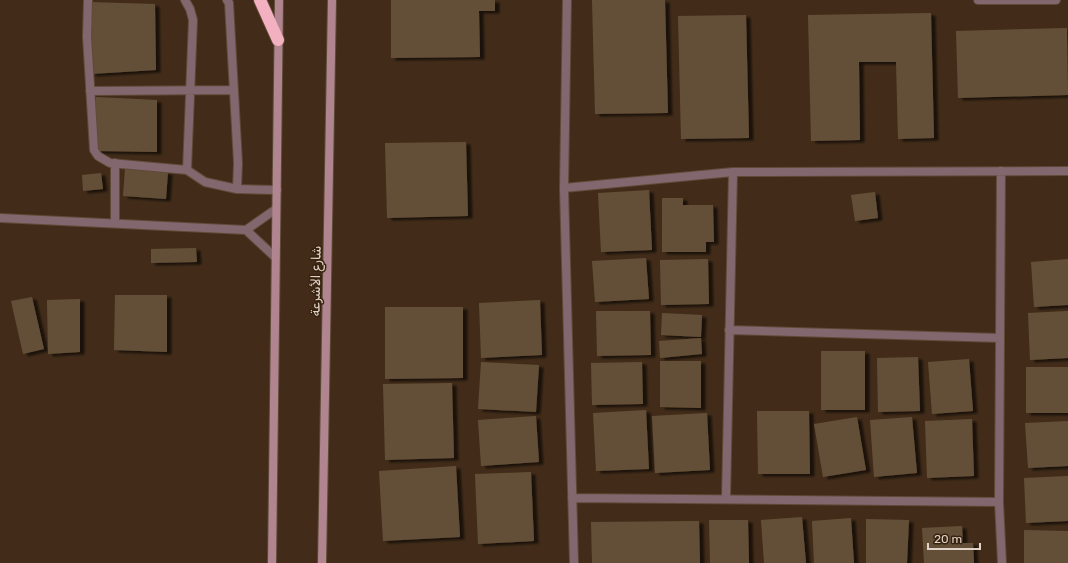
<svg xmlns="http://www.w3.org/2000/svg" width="1068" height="563" font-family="Rubik,'Noto Sans Arabic',sans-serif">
	<defs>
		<filter id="shadow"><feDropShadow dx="4.5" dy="2.5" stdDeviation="1" flood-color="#0009"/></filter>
	</defs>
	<rect width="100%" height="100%" fill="#422c19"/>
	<path fill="#645038" filter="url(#shadow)" d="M 391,0 L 495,0 L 495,11 L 479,11 L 480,57 L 391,58 Z
		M 592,0 L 665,0 L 668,113 L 595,114 Z
		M 88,2 L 155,4 L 156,70 L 91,74 Z
		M 931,13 L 934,138 L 898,139 L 896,62 L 859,62 L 860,140 L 811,141 L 808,15 Z
		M 746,15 L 749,138 L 681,139 L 678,16 Z
		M 1067,28 L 1068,95 L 958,98 L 956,31 Z
		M 96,97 L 157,100 L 157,152 L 96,151 Z
		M 466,142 L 468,216 L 387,218 L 385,143 Z
		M 125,169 L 168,172 L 166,199 L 123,196 Z
		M 101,173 L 103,189 L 83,191 L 82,175 Z
		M 649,190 L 652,250 L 601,252 L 598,193 Z
		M 875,192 L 878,218 L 855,221 L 851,195 Z
		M 662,198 L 683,198 L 683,205 L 713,205 L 714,242 L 706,242 L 706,252 L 662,252 Z
		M 196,248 L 197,262 L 151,263 L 151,249 Z
		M 646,258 L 649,299 L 595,302 L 592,261 Z
		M 708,259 L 709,304 L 661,305 L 660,260 Z
		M 1068,259 L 1068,305 L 1034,307 L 1031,262 Z
		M 115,295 L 167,295 L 167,352 L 114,350 Z
		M 32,297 L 44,349 L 23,354 L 11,301 Z
		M 80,299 L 80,352 L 48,354 L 47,300 Z
		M 540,300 L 542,355 L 481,358 L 479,303 Z
		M 385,307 L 463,307 L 463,378 L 385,379 Z
		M 596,311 L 650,311 L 651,355 L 597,356 Z
		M 1068,311 L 1068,358 L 1030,360 L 1028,313 Z
		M 662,313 L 702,315 L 701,337 L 661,335 Z
		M 701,338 L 702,354 L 660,358 L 659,341 Z
		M 821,351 L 865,351 L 865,410 L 821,410 Z
		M 918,357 L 920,411 L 878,412 L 877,358 Z
		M 969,359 L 973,411 L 932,414 L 928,362 Z
		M 660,361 L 701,361 L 701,408 L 660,407 Z
		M 481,362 L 539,365 L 536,412 L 478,409 Z
		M 642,362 L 643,404 L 592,405 L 591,363 Z
		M 1026,367 L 1068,367 L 1068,413 L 1026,413 Z
		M 452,383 L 454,458 L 385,460 L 383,384 Z
		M 646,410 L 649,469 L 596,471 L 593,413 Z
		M 757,411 L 809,411 L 810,474 L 758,474 Z
		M 707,413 L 710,470 L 655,473 L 652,416 Z
		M 536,416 L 539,462 L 481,466 L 478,420 Z
		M 857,417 L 866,470 L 823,477 L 814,424 Z
		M 912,417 L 917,473 L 874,477 L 870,420 Z
		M 972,419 L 974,476 L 927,478 L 925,421 Z
		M 1068,421 L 1068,466 L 1028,468 L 1025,423 Z
		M 456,466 L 460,537 L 383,541 L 379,471 Z
		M 531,472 L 534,541 L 478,544 L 475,474 Z
		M 1068,476 L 1068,521 L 1026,523 L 1024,478 Z
		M 802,517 L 806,563 L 764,563 L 761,520 Z
		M 851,518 L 854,563 L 814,563 L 812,521 Z
		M 866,519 L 909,520 L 907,563 L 866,563 Z
		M 709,520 L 748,520 L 749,563 L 710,563 Z
		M 699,521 L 700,563 L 592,563 L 591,522 Z
		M 962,526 L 963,543 L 973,543 L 974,563 L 924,563 L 922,528 Z
		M 1024,530 L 1068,531 L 1068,563 L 1024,563 Z"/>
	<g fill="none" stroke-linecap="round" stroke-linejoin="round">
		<g stroke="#5f4a38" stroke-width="10">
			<path id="lane" d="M 88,0 L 87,37 L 94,150 L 98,156 L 110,163 L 187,170
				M 185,0 L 190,9 L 193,20 L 187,170 L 205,182 L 237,189
				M 227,0 L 229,3 L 238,163 L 237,189 L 277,190
				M 978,0 L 1056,0
				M 90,91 L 234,90
				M 115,223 L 115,163"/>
		</g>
		<g stroke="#5f4a38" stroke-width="10">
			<path id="street" d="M 567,0 L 564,188 L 574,563
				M 1001,171 L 999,502 L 1002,563
				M 564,188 L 733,172 L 1068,171
				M 0,218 L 246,230
				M 275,257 L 246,230 L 276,209
				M 729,330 L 1000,338
				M 572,498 L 999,502
				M 726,499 L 733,172"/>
		</g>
		<g stroke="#5f4a38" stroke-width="10">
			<path id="secondary" d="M 272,563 L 279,0
				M 322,563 L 332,0"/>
		</g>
		<g stroke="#5f4a38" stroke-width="14">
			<path id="highway" d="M 260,0 L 278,40"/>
		</g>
		<use href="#lane" stroke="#83676e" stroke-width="8"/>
		<use href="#street" stroke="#83676e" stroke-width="8"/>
		<use href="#secondary" stroke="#b08590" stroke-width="8"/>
		<use href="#highway" stroke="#f3b0c1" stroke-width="12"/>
	</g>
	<g text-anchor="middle" stroke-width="3" stroke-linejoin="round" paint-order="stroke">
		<g font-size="13" fill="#e2d3c8" stroke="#37220f">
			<text transform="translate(315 281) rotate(-89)" y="5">شارع الأشرعة</text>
		</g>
	</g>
	<path d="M928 543v6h52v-6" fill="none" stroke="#e2d3c8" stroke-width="2"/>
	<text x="934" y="543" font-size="12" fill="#e2d3c8" stroke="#37220f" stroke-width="3" paint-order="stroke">20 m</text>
</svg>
